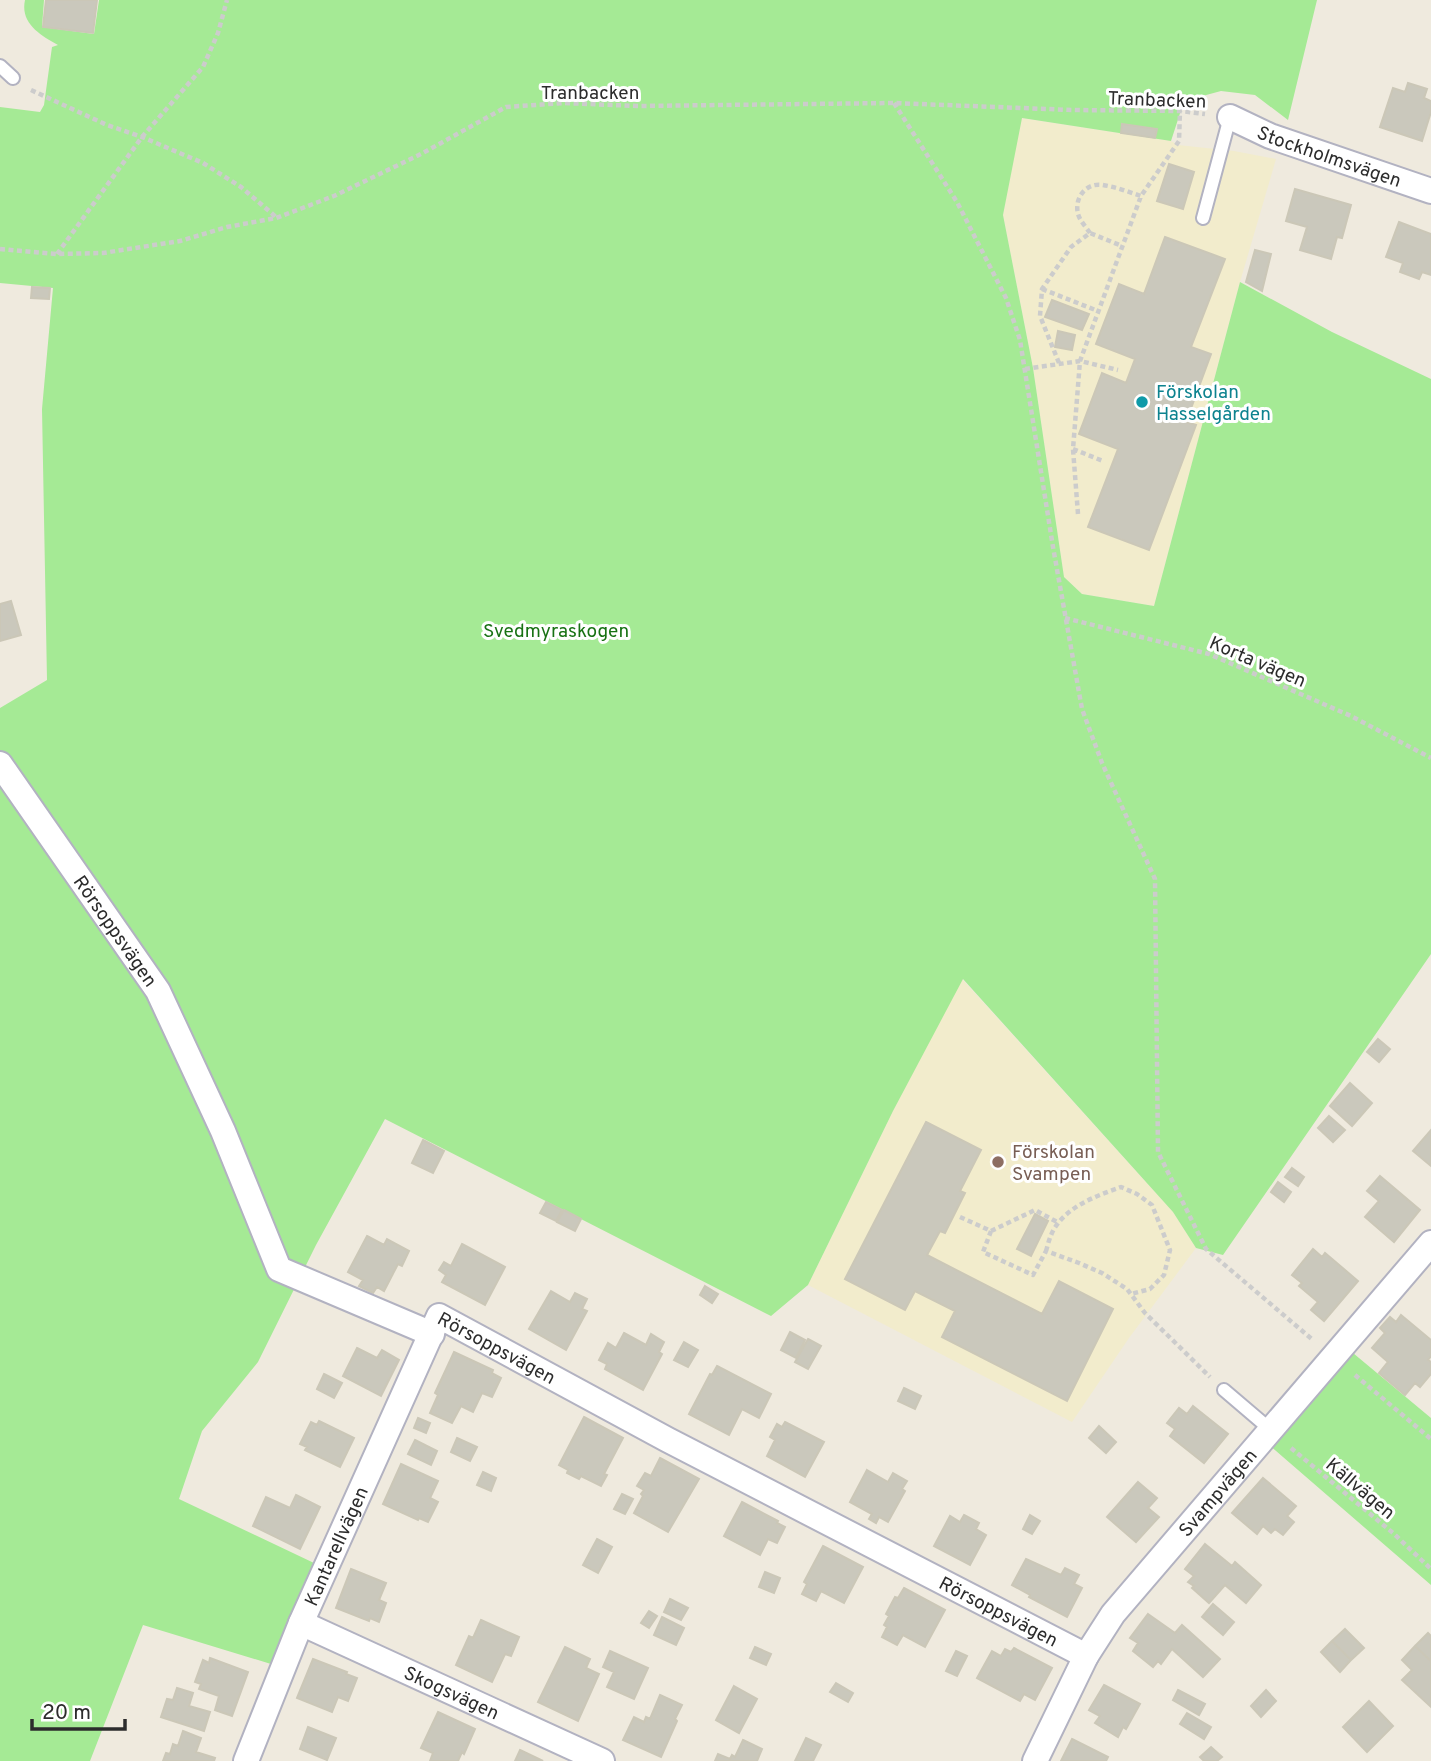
<svg xmlns="http://www.w3.org/2000/svg" width="1431" height="1761" font-family="Overpass,sans-serif">
	<rect width="100%" height="100%" fill="#efeade"/>
	<path fill="#f2eccc" d="M 1021,118 L 1171,141 L 1178,145 L 1234,151 L 1276,159 L 1240,282 L 1154,606 L 1082,594 L 1064,577 L 1033,368 L 1003,215 Z
		M 962,979 L 1173,1212 L 1196,1248 L 1129,1338 L 1072,1422 L 808,1285 L 893,1111 Z"/>
	<path fill="#a5ea95" d="M 25,0 L 44,0 L 42,27 L 94,34 L 99,0 L 1317,0 L 1288,120 L 1255,95 L 1221,91 L 1184,101 L 1171,141 L 1022,118 L 1003,215 L 1033,368 L 1064,577 L 1082,594 L 1154,606 L 1240,282 L 1332,332 L 1431,379 L 1431,954 L 1223,1255 L 1196,1248 L 1173,1212 L 963,979 L 893,1111 L 808,1285 L 771,1316 L 385,1119 L 316,1245 L 258,1362 L 202,1431 L 179,1499 L 314,1563 L 271,1664 L 143,1625 L 90,1761 L 0,1761 L 0,708 L 47,680 L 42,409 L 53,288 L 0,283 L 0,107 L 40,112 L 44,105 L 52,47 L 58,45 C 40,35 20,23 25,0 Z
		M 1353,1353 L 1431,1418 L 1431,1585 L 1269,1445 Z"/>
	<path fill="#cac8bc" stroke="#cbc7b7" stroke-width="2" d="M 46,0 L 97,0 L 93,33 L 43,27 Z
		M 1408,83 L 1427,89 L 1424,98 L 1431,101 L 1431,112 L 1422,141 L 1380,127 L 1393,88 L 1405,92 Z
		M 1122,124 L 1157,129 L 1155,138 L 1121,133 Z
		M 1169,164 L 1194,172 L 1183,209 L 1157,201 Z
		M 1295,189 L 1351,205 L 1342,238 L 1337,237 L 1331,259 L 1300,250 L 1307,227 L 1286,221 Z
		M 1399,222 L 1431,234 L 1431,275 L 1422,272 L 1419,279 L 1400,272 L 1403,263 L 1386,257 Z
		M 1165,237 L 1225,259 L 1191,347 L 1211,354 L 1186,422 L 1196,425 L 1149,550 L 1088,527 L 1118,449 L 1079,434 L 1102,373 L 1126,383 L 1135,359 L 1096,344 L 1119,284 L 1144,294 Z
		M 1255,250 L 1271,254 L 1262,291 L 1246,282 Z
		M 32,287 L 50,288 L 49,299 L 31,298 Z
		M 1052,300 L 1089,314 L 1082,330 L 1045,317 Z
		M 1058,331 L 1075,335 L 1072,350 L 1055,347 Z
		M 11,601 L 21,635 L 0,641 L 0,604 Z
		M 1378,1039 L 1390,1049 L 1379,1062 L 1367,1052 Z
		M 1350,1083 L 1372,1103 L 1352,1126 L 1330,1106 Z
		M 1329,1116 L 1345,1130 L 1333,1142 L 1318,1128 Z
		M 926,1122 L 981,1150 L 960,1191 L 965,1193 L 945,1233 L 940,1231 L 927,1255 L 1042,1314 L 1059,1281 L 1113,1309 L 1067,1401 L 942,1337 L 955,1311 L 915,1291 L 905,1310 L 845,1279 Z
		M 1431,1130 L 1431,1166 L 1413,1151 Z
		M 423,1140 L 444,1151 L 433,1173 L 412,1163 Z
		M 1292,1168 L 1304,1177 L 1298,1186 L 1285,1177 Z
		M 1380,1176 L 1420,1210 L 1394,1242 L 1365,1217 L 1379,1201 L 1367,1191 Z
		M 1278,1182 L 1291,1192 L 1284,1202 L 1271,1192 Z
		M 546,1202 L 562,1210 L 556,1221 L 540,1213 Z
		M 564,1210 L 581,1219 L 575,1231 L 557,1222 Z
		M 1035,1214 L 1048,1221 L 1031,1256 L 1017,1249 Z
		M 367,1236 L 384,1245 L 387,1239 L 409,1251 L 402,1266 L 398,1264 L 384,1291 L 377,1287 L 373,1293 L 359,1286 L 363,1280 L 348,1272 Z
		M 462,1244 L 505,1267 L 485,1305 L 442,1282 L 446,1275 L 439,1270 L 444,1262 L 451,1266 Z
		M 1313,1249 L 1322,1257 L 1325,1253 L 1358,1281 L 1324,1321 L 1311,1310 L 1318,1302 L 1299,1286 L 1302,1283 L 1292,1275 Z
		M 705,1286 L 718,1294 L 712,1303 L 700,1295 Z
		M 551,1291 L 570,1302 L 575,1293 L 587,1299 L 582,1309 L 587,1311 L 566,1350 L 529,1329 Z
		M 1401,1315 L 1431,1340 L 1431,1356 L 1428,1360 L 1431,1362 L 1431,1374 L 1420,1387 L 1415,1383 L 1405,1395 L 1379,1373 L 1388,1362 L 1372,1348 L 1385,1333 L 1380,1328 L 1390,1317 L 1396,1322 Z
		M 790,1332 L 805,1340 L 796,1358 L 781,1350 Z
		M 624,1333 L 646,1345 L 651,1334 L 664,1342 L 659,1352 L 662,1354 L 643,1390 L 605,1369 L 607,1364 L 599,1360 L 608,1343 L 616,1348 Z
		M 808,1339 L 821,1346 L 808,1369 L 795,1362 Z
		M 684,1342 L 698,1350 L 688,1367 L 674,1360 Z
		M 357,1348 L 377,1358 L 382,1350 L 399,1360 L 381,1396 L 343,1376 Z
		M 454,1352 L 493,1370 L 492,1373 L 501,1378 L 492,1397 L 482,1393 L 473,1412 L 461,1406 L 452,1423 L 430,1413 L 438,1395 L 435,1393 Z
		M 717,1366 L 771,1394 L 759,1418 L 742,1409 L 729,1435 L 689,1414 L 710,1374 L 712,1375 Z
		M 324,1374 L 342,1383 L 334,1398 L 317,1389 Z
		M 904,1388 L 921,1396 L 915,1409 L 898,1401 Z
		M 1193,1406 L 1228,1434 L 1204,1463 L 1170,1436 L 1175,1429 L 1167,1423 L 1179,1408 L 1187,1414 Z
		M 584,1417 L 623,1438 L 604,1474 L 607,1475 L 601,1486 L 581,1476 L 579,1479 L 567,1473 L 568,1470 L 559,1465 Z
		M 418,1418 L 430,1423 L 426,1433 L 414,1428 Z
		M 319,1421 L 354,1438 L 340,1467 L 305,1450 L 307,1447 L 300,1444 L 311,1422 L 317,1425 Z
		M 785,1422 L 824,1442 L 805,1477 L 767,1456 L 775,1440 L 770,1437 L 777,1424 L 782,1427 Z
		M 1099,1426 L 1116,1442 L 1106,1453 L 1089,1438 Z
		M 457,1438 L 477,1447 L 470,1461 L 451,1452 Z
		M 415,1440 L 437,1451 L 431,1465 L 408,1454 Z
		M 660,1458 L 699,1479 L 668,1532 L 634,1513 L 643,1496 L 641,1494 L 644,1490 L 637,1486 L 645,1473 L 651,1476 Z
		M 401,1464 L 438,1481 L 430,1498 L 438,1502 L 428,1522 L 419,1518 L 418,1520 L 383,1504 Z
		M 867,1470 L 888,1482 L 893,1473 L 907,1481 L 902,1489 L 905,1491 L 888,1522 L 879,1517 L 876,1523 L 869,1519 L 872,1514 L 850,1502 Z
		M 483,1472 L 496,1478 L 491,1491 L 477,1485 Z
		M 1263,1478 L 1296,1506 L 1287,1516 L 1294,1522 L 1283,1535 L 1275,1529 L 1271,1533 L 1263,1526 L 1257,1534 L 1232,1513 Z
		M 1138,1482 L 1157,1498 L 1148,1508 L 1159,1517 L 1136,1542 L 1107,1517 Z
		M 622,1494 L 633,1499 L 625,1514 L 614,1509 Z
		M 296,1495 L 320,1507 L 300,1549 L 253,1526 L 266,1497 L 290,1508 Z
		M 742,1502 L 778,1521 L 777,1523 L 785,1527 L 777,1543 L 768,1539 L 760,1555 L 724,1536 Z
		M 964,1515 L 979,1523 L 976,1529 L 986,1535 L 970,1565 L 934,1546 L 950,1516 L 960,1522 Z
		M 1030,1515 L 1040,1521 L 1032,1534 L 1023,1529 Z
		M 597,1539 L 612,1547 L 598,1573 L 583,1565 Z
		M 1205,1544 L 1232,1566 L 1235,1562 L 1261,1585 L 1246,1603 L 1225,1585 L 1209,1603 L 1192,1588 L 1194,1586 L 1188,1582 L 1194,1576 L 1185,1569 Z
		M 823,1546 L 863,1567 L 844,1603 L 821,1591 L 816,1601 L 802,1594 L 807,1584 L 804,1582 Z
		M 1026,1559 L 1061,1575 L 1065,1568 L 1079,1575 L 1074,1584 L 1082,1588 L 1067,1617 L 1029,1597 L 1030,1595 L 1012,1585 Z
		M 351,1569 L 386,1583 L 379,1600 L 386,1603 L 379,1622 L 370,1618 L 369,1621 L 336,1608 Z
		M 765,1572 L 780,1578 L 774,1593 L 759,1587 Z
		M 904,1588 L 945,1610 L 925,1647 L 903,1635 L 897,1645 L 882,1637 L 887,1627 L 884,1625 L 889,1616 L 886,1614 L 895,1597 L 898,1598 Z
		M 670,1599 L 688,1608 L 681,1620 L 664,1612 Z
		M 1213,1604 L 1234,1622 L 1223,1635 L 1202,1617 Z
		M 649,1611 L 657,1616 L 649,1628 L 641,1623 Z
		M 1148,1614 L 1175,1633 L 1182,1625 L 1220,1659 L 1203,1677 L 1172,1649 L 1161,1664 L 1158,1661 L 1153,1667 L 1133,1651 L 1138,1643 L 1130,1638 Z
		M 662,1617 L 684,1628 L 676,1645 L 654,1635 Z
		M 481,1620 L 519,1637 L 511,1656 L 505,1654 L 492,1682 L 456,1665 L 469,1636 L 473,1638 Z
		M 1345,1629 L 1364,1648 L 1351,1660 L 1332,1641 Z
		M 1428,1633 L 1431,1636 L 1431,1661 L 1415,1646 Z
		M 1332,1641 L 1351,1660 L 1340,1672 L 1321,1652 Z
		M 1415,1646 L 1431,1661 L 1431,1707 L 1402,1680 L 1412,1670 L 1402,1660 Z
		M 565,1647 L 590,1659 L 586,1668 L 599,1674 L 578,1721 L 538,1702 Z
		M 755,1647 L 771,1654 L 766,1665 L 750,1658 Z
		M 1014,1648 L 1052,1668 L 1035,1700 L 1024,1694 L 1020,1701 L 977,1678 L 992,1651 L 1001,1656 L 1005,1649 L 1011,1652 Z
		M 610,1651 L 648,1668 L 634,1699 L 607,1687 L 614,1672 L 603,1667 Z
		M 956,1651 L 967,1656 L 957,1676 L 946,1671 Z
		M 210,1658 L 248,1672 L 232,1716 L 215,1710 L 219,1696 L 199,1689 L 201,1684 L 195,1682 L 203,1660 L 209,1663 Z
		M 313,1659 L 347,1672 L 346,1674 L 357,1678 L 348,1701 L 338,1697 L 332,1712 L 297,1698 Z
		M 836,1683 L 853,1693 L 848,1702 L 830,1692 Z
		M 1104,1685 L 1140,1704 L 1126,1729 L 1123,1727 L 1118,1737 L 1095,1723 L 1100,1716 L 1089,1710 Z
		M 734,1686 L 757,1699 L 739,1733 L 716,1720 Z
		M 177,1688 L 193,1693 L 189,1706 L 210,1712 L 204,1731 L 161,1717 L 167,1699 L 173,1700 Z
		M 1178,1690 L 1205,1704 L 1199,1715 L 1173,1700 Z
		M 1266,1690 L 1276,1701 L 1261,1717 L 1251,1706 Z
		M 660,1695 L 682,1705 L 675,1719 L 677,1721 L 661,1757 L 623,1740 L 634,1717 L 644,1722 L 646,1717 L 650,1719 Z
		M 1369,1701 L 1393,1726 L 1367,1752 L 1343,1727 Z
		M 438,1712 L 475,1729 L 464,1754 L 462,1752 L 458,1761 L 430,1761 L 433,1753 L 421,1748 Z
		M 1187,1713 L 1211,1727 L 1204,1739 L 1180,1724 Z
		M 308,1727 L 336,1738 L 327,1760 L 300,1749 Z
		M 183,1731 L 201,1738 L 196,1752 L 215,1758 L 214,1761 L 163,1761 L 166,1753 L 170,1754 L 173,1744 L 178,1746 Z
		M 806,1738 L 821,1745 L 813,1761 L 795,1761 Z
		M 1072,1739 L 1108,1757 L 1106,1761 L 1061,1761 Z
		M 743,1740 L 762,1749 L 757,1761 L 715,1761 L 718,1754 L 730,1759 L 732,1755 L 735,1757 Z
		M 1211,1747 L 1222,1757 L 1217,1761 L 1204,1761 L 1200,1757 Z
		M 520,1750 L 543,1761 L 515,1761 Z"/>
	<g fill="none" stroke-linecap="round" stroke-linejoin="round">
		<g stroke="#b2b2c1" stroke-width="16">
			<path id="lane" d="M 0,66 L 13,78
				M 1203,218 L 1230,117
				M 1224,1390 L 1272,1431"/>
		</g>
		<g stroke="#b2b2c1" stroke-width="28">
			<g id="street">
				<path id="s1" d="M 1230,117 L 1270,136 L 1431,191"/>
				<path id="s2" d="M 0,764 L 158,991 L 223,1131 L 279,1269 L 432,1334"/>
				<path id="s3" d="M 301,1623 L 602,1761"/>
				<path id="s4" d="M 246,1761 L 301,1623 L 439,1316 L 668,1440 L 1086,1656"/>
				<path id="s5" d="M 1035,1761 L 1086,1656 L 1113,1614 L 1431,1243"/>
			</g>
		</g>
		<path stroke="#ccc" stroke-width="4.5" stroke-dasharray="5 3.5" stroke-linecap="butt" d="M 31,90 L 107,125 L 142,137 L 203,163 L 241,187 L 276,217
			M 894,103 L 957,202 L 1006,298 L 1020,340 L 1053,547 L 1082,709 L 1102,763 L 1155,879 L 1158,1152 L 1206,1249 L 1313,1340
			M 1090,233 C 1086,227 1080,221 1078,214 C 1074,198 1086,182 1103,185 C 1116,187 1129,192 1141,196
			M 0,249 L 57,254 L 103,253 L 180,241 L 227,227 L 276,218 L 334,196 L 421,154 L 506,107 L 564,103 L 637,106 L 894,103 L 1072,110 L 1180,111 L 1205,114
			M 57,254 L 142,137 L 203,67 L 218,33 L 227,0
			M 1042,289 L 1098,311
			M 1059,363 L 1040,316 L 1042,289 L 1071,247 L 1090,233 L 1122,246
			M 1025,369 L 1080,361 L 1118,370
			M 1073,449 L 1103,461
			M 1078,514 L 1073,449 L 1080,361 L 1141,196 L 1179,141 L 1180,111
			M 1065,618 L 1209,654 L 1351,716 L 1431,758
			M 960,1217 L 991,1231 L 983,1252 L 1033,1275 L 1046,1251 L 1079,1263 L 1102,1273 L 1127,1289 L 1145,1313 L 1210,1377
			M 991,1231 L 1035,1210 L 1059,1223
			M 1046,1251 C 1048,1244 1050,1236 1054,1229 C 1068,1206 1096,1196 1121,1187 L 1137,1194 L 1152,1205 L 1170,1250 L 1164,1275 L 1150,1289 L 1131,1294
			M 1355,1375 L 1431,1439
			M 1291,1448 L 1393,1533 L 1431,1569"/>
		<use href="#lane" stroke="#fff" stroke-width="12"/>
		<use href="#street" stroke="#fff" stroke-width="24"/>
	</g>
	<circle fill="#0f9aa8" stroke="#fff" stroke-width="2.5" cx="1142" cy="402" r="7"/>
	<circle fill="#8d6e63" stroke="#fff" stroke-width="2.5" cx="998" cy="1162" r="7"/>
	<g text-anchor="middle" stroke-width="6" stroke-linejoin="round" paint-order="stroke">
		<g font-size="19" fill="#2c2c2c" stroke="#fff">
			<text x="590" y="99">Tranbacken</text>
			<text transform="translate(1157 99) rotate(2)" y="7">Tranbacken</text>
			<text dy="7" stroke="none"><textPath href="#s1" startOffset="107">Stockholmsvägen</textPath></text>
			<text transform="translate(1258 661) rotate(23)" y="7">Korta vägen</text>
			<text dy="7" stroke="none"><textPath href="#s2" startOffset="203">Rörsoppsvägen</textPath></text>
			<text dy="7" stroke="none"><textPath href="#s4" startOffset="551">Rörsoppsvägen</textPath></text>
			<text transform="translate(1361 1488) rotate(40)" y="7">Källvägen</text>
			<text dy="7" stroke="none"><textPath href="#s5" startOffset="327">Svampvägen</textPath></text>
			<text dy="7" stroke="none"><textPath href="#s4" startOffset="233">Kantarellvägen</textPath></text>
			<text dy="7" stroke="none"><textPath href="#s4" startOffset="1118">Rörsoppsvägen</textPath></text>
			<text dy="7" stroke="none"><textPath href="#s3" startOffset="166">Skogsvägen</textPath></text>
		</g>
		<g font-size="19" fill="#0d838f" stroke="#fff" text-anchor="start">
			<text x="1156" y="398">Förskolan<tspan x="1156" dy="22">Hasselgården</tspan></text>
		</g>
		<g font-size="19" fill="#187214" stroke="#fff">
			<text x="556" y="637">Svedmyraskogen</text>
		</g>
		<g font-size="19" fill="#785e54" stroke="#fff" text-anchor="start">
			<text x="1012" y="1158">Förskolan<tspan x="1012" dy="22">Svampen</tspan></text>
		</g>
	</g>
	<path d="M32 1719v10h93v-10" fill="none" stroke="#2c2c2c" stroke-width="3.5"/>
	<text x="42" y="1719" font-size="21" fill="#2c2c2c" stroke="#ffffff" stroke-width="5" paint-order="stroke">20 m</text>
</svg>
